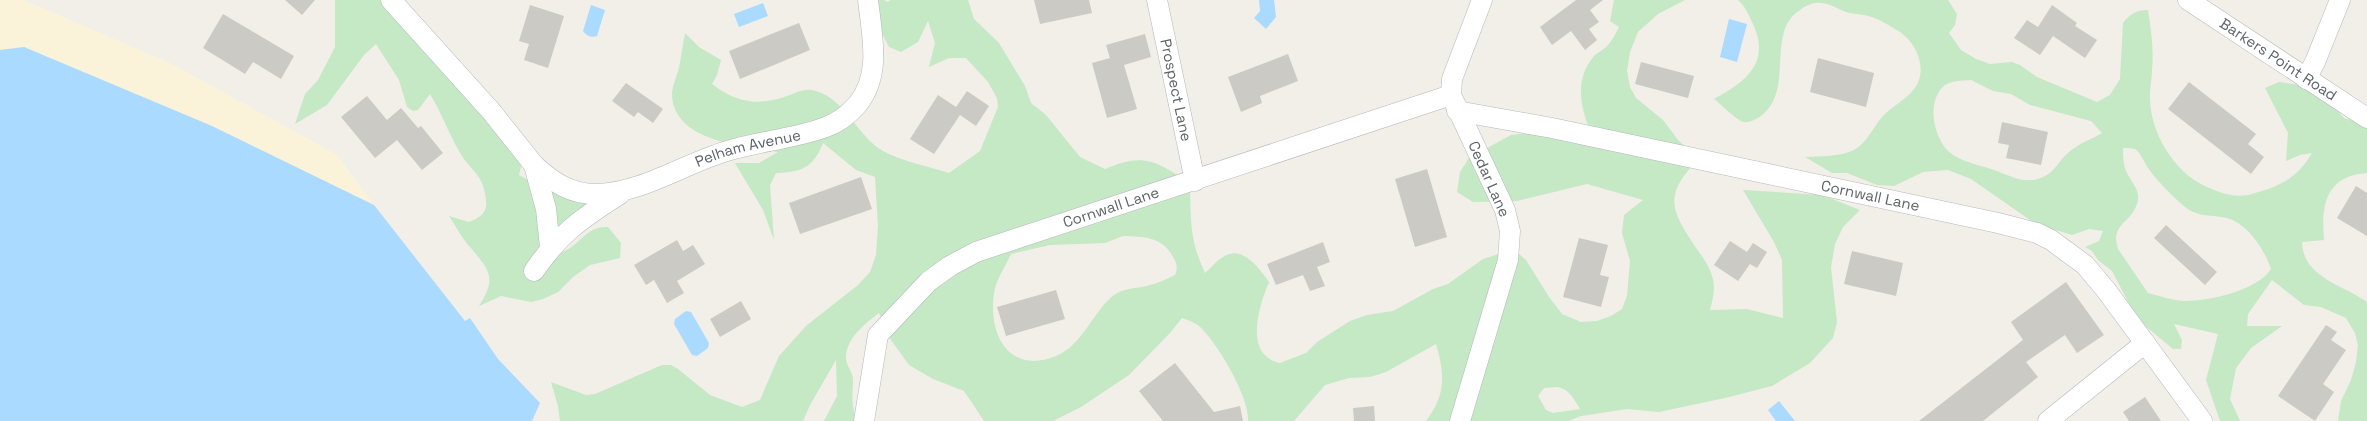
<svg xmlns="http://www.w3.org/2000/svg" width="2367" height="421" font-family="'Space Grotesk',sans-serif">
	<rect width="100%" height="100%" fill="#f1efe8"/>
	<path fill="#c5e8c5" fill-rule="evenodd" d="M 335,0 L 380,0 C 402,23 421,49 443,73 C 469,100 494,128 518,156 L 521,166 L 519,175 L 530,181 L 555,255 C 560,253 566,251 570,248 C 584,238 590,226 608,227 L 621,243 L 620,258 L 590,265 L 573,277 L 558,292 L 543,299 L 531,302 L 501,296 L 479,306 C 497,278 490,271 471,248 C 462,239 456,226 449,216 L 469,222 C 476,219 484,216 486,207 C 487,200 484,187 481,181 C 477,173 469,166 464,159 C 450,138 443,115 430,94 L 418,110 L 413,111 L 407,107 L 399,80 L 376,44 L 364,55 L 327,105 L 295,124 L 305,94 L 318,80 L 335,47 Z
		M 874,0 L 884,0 L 887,2 L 891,0 L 968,0 L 974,19 L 999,43 L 1025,86 L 1031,103 L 1046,115 L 1080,157 L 1105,169 C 1144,152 1156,161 1190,183 C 1191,218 1189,239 1205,273 C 1211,268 1216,261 1223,257 C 1242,244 1259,268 1269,282 C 1259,306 1243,355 1280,363 L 1306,353 L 1317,342 L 1350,321 L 1367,315 L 1393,311 L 1433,289 L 1448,284 L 1483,259 L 1505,252 L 1518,253 L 1526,260 L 1549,297 L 1562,314 L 1581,322 L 1597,321 L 1611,316 L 1622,309 L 1627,296 L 1630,261 L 1622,233 L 1624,215 L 1643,200 L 1587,184 L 1517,201 L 1473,202 L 1457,192 L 1460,172 L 1469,158 L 1511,135 L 1527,133 L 1592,136 C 1581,109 1573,81 1594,56 C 1598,52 1605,49 1609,44 C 1613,39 1616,33 1619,27 L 1610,21 L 1614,0 L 1685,0 L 1658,14 L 1638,32 L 1630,52 L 1627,71 L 1630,87 L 1636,98 L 1663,120 L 1678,140 L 1699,159 C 1660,197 1673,213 1699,252 C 1704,259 1710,268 1712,276 C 1716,288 1713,298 1710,310 L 1747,309 L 1783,318 L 1782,260 L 1774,242 L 1743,190 L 1822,195 L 1860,210 L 1843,227 L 1835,244 L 1831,267 L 1837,322 L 1833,338 L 1810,363 L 1772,386 L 1725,398 L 1659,412 L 1627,409 L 1581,416 L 1568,421 L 1426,421 C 1446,394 1445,375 1436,344 L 1386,372 L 1370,377 L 1349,378 L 1325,385 L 1294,421 L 1248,421 C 1250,398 1217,342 1199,326 C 1194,322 1187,320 1182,318 L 1170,333 L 1129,375 L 1081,407 L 1053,421 L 984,421 L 964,391 L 933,379 L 909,365 L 891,340 L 879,313 C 865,324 846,338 846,358 C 846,366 853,372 853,380 C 853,395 850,407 858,421 L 824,421 L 837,396 L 836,360 L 810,405 L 803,421 L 560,421 L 558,406 L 551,382 L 586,395 L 595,394 L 662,365 L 671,365 L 678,369 L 710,395 L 742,407 L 760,400 L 779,356 L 806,326 L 858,285 L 870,272 L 876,255 L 878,226 L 875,177 L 856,170 L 823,143 C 813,168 802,172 776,173 L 770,185 L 774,240 L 763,210 L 735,163 L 759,163 L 778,152 C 744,146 673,142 672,94 C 672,86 677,76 679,68 C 681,56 683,45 685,33 L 699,47 L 721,60 L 717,75 L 712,84 C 737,104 761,106 790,95 C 799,91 806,88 816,91 C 846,100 857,136 883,151 C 903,162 928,166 949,173 L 980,151 L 998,107 L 997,98 L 988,82 L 966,58 L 949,58 L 929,67 L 935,43 L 928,21 L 918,42 L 901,52 L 889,47 L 878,26 ZM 1123,236 C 1144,237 1162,236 1173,257 C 1177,263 1178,268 1175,275 C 1167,279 1159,283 1150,285 C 1138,289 1125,287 1114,295 C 1094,310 1082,346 1056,356 C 1007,376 986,331 995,288 C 998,277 1006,265 1011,254 L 1050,245 L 1105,243 ZM 1558,387 C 1570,390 1574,399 1580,409 L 1553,413 L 1546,410 L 1538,396 L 1544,388 Z
		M 1738,0 L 1948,0 L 1957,14 L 1955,25 L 1949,33 L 1961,50 L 1976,59 L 1990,64 L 2012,62 L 2020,65 L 2037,77 L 2097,102 L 2110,95 L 2120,79 L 2123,23 C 2130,14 2136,10 2148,10 C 2151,30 2154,50 2152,70 C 2152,80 2149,91 2150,100 C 2151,133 2173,169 2201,184 C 2217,192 2231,198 2248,195 C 2277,188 2297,179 2312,153 L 2300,155 L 2286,161 L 2288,133 L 2265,88 L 2279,82 L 2301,85 L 2322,94 L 2344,118 L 2367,125 L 2367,173 C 2325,176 2321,206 2324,240 L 2302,242 C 2303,278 2344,285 2367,302 L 2367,421 L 2338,421 L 2341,401 L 2351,380 L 2356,362 L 2358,345 L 2355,333 L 2346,318 L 2321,307 L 2304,305 L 2272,280 L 2248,314 L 2247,326 L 2282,326 L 2251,348 L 2236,368 L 2230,399 L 2240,421 L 2220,421 L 2206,380 L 2218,334 L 2174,324 L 2182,340 L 2181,349 L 2173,349 L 2137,319 L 2112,271 L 2098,260 L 2092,251 L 2085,247 L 2099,241 L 2103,231 L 2089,229 L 2072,235 L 2049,228 L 2030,220 L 1971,179 L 1948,170 L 1923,172 L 1894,186 L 1877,185 L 1847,173 L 1832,173 L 1805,157 C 1821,156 1839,157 1854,150 C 1868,142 1872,128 1883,116 C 1892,106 1906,100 1914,89 C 1930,69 1915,39 1895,29 C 1885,23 1876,17 1864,15 C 1860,14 1854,14 1849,13 C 1839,10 1832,4 1821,3 C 1814,2 1805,6 1800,10 C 1764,32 1797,94 1758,118 C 1753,120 1749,123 1744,122 C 1738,122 1721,104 1714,99 C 1745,82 1770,64 1754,26 C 1749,16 1746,7 1738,0 ZM 1971,80 L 1993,91 L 2011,94 L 2030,105 L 2091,121 L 2102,133 C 2092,139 2078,144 2069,152 C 2058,161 2056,172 2041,178 C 2025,184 2012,177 1997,171 C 1982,165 1961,163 1948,151 C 1933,136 1926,100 1945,85 C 1953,80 1962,81 1971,80 ZM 2123,148 C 2127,148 2131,148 2135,149 C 2141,153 2144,162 2148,168 C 2158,182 2171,195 2185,207 C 2196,216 2207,215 2221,217 C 2245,219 2264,248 2271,269 C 2258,290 2210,301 2186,301 C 2174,301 2160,296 2148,293 L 2118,249 C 2110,224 2131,223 2137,204 C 2142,189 2129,181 2125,168 C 2123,162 2123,155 2123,148 Z
		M 541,179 L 608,198 L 552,241 Z"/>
	<path fill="#fbf3d9" d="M 0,0 L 24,0 L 172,64 L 337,155 L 374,205 L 212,126 L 24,47 L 0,50 Z"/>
	<path fill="#aadaff" d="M 1259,0 L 1274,0 L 1276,17 L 1266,29 L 1254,18 L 1260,11 Z
		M 763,3 L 768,16 L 739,27 L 734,14 Z
		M 591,5 L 605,10 L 597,36 C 591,38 587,36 583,31 Z
		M 1729,19 L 1747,24 L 1737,62 L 1720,57 Z
		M 24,47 L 212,126 L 374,205 L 465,321 L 470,318 L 498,359 L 540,403 L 532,421 L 0,421 L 0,50 Z
		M 686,311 L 691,312 L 709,343 L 708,348 L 697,356 L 692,355 L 674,324 L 675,319 Z
		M 1779,401 L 1795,421 L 1776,421 L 1768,410 Z"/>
	<path fill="#cccac5" d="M 285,0 L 315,0 L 302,15 Z
		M 1034,0 L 1089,0 L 1092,13 L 1040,24 Z
		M 1576,0 L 1603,0 L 1590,10 L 1599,22 L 1589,29 L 1597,40 L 1585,50 L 1571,31 L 1552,45 L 1540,27 Z
		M 530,5 L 564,16 L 548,68 L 524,60 L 529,44 L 519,41 Z
		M 2052,5 L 2077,23 L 2075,26 L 2097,40 L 2085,58 L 2053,36 L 2040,55 L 2014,38 L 2027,20 L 2038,27 Z
		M 223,14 L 294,56 L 281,79 L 253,62 L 245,74 L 203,48 Z
		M 799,23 L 810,50 L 740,79 L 729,51 Z
		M 1145,34 L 1151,57 L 1124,65 L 1137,109 L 1107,118 L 1092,63 L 1110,58 L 1106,45 Z
		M 1288,54 L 1298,81 L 1260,96 L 1262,103 L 1241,112 L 1228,77 Z
		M 1818,58 L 1874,73 L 1866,107 L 1810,92 Z
		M 1641,62 L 1694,76 L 1688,98 L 1635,84 Z
		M 2189,82 L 2256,134 L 2248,144 L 2264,157 L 2251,174 L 2168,109 Z
		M 626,83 L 663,109 L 653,123 L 638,112 L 634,117 L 612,101 Z
		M 967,91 L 989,106 L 976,126 L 960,115 L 934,154 L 910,139 L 938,95 L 956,107 Z
		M 367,96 L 387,120 L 401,108 L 418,128 L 421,126 L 443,153 L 422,170 L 397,140 L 375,158 L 341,117 Z
		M 2002,122 L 2048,132 L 2041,165 L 2006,158 L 2009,145 L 1998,143 Z
		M 1427,169 L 1447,237 L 1415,247 L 1395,179 Z
		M 861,177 L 872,209 L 800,234 L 789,203 Z
		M 2356,186 L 2367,193 L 2367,236 L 2337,218 Z
		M 2166,225 L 2217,272 L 2205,285 L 2154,238 Z
		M 1579,238 L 1608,245 L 1600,275 L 1609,277 L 1601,307 L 1563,297 Z
		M 677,240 L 683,251 L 693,245 L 705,264 L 677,281 L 684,293 L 667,303 L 654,280 L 646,285 L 634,265 Z
		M 1730,241 L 1747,252 L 1753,243 L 1767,252 L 1757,268 L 1750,264 L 1738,281 L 1714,265 Z
		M 1323,242 L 1330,262 L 1317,267 L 1325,286 L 1310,291 L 1303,275 L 1276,285 L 1267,264 Z
		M 1852,251 L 1903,263 L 1896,296 L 1844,284 Z
		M 2066,282 L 2104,335 L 2077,353 L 2065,335 L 2026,362 L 2038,377 L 1983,421 L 1919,421 L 2023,340 L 2011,322 Z
		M 1056,290 L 1065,319 L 1006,336 L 997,307 Z
		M 741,301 L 751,319 L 720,337 L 710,319 Z
		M 2326,325 L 2337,332 L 2331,340 L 2346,350 L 2323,384 L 2334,392 L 2315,421 L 2278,396 Z
		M 1175,363 L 1214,412 L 1240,406 L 1243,421 L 1163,421 L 1139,391 Z
		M 2145,397 L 2161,421 L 2129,421 L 2123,412 Z
		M 1374,406 L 1375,421 L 1354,421 L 1353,408 Z"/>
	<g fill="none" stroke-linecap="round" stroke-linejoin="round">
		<g stroke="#b5b8bc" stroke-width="21">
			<g id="minor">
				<path d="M 391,0 L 491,111 L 534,165 L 546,209 L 550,247"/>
				<path id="s1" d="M 1157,0 L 1195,181"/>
				<path id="s2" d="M 2188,0 L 2367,118"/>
				<path d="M 2306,79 L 2315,62 L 2340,0"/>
				<path id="s3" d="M 1457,111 L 1552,128 L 1998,223 L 2037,233 L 2051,240 L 2085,265 L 2106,290 L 2202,421"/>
				<path id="s4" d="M 534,165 C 552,182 572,195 598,194 C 641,193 686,163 727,151 C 759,141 794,139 826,127 C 837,123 849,114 857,105 C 882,75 872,36 868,0"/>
				<path d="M 534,271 C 559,234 582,218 620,194"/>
				<path id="s5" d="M 864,421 L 878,335 L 929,281 L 950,266 L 976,252 L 1451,95"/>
				<path d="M 1460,421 L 1508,260 L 1510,231 L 1505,210 L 1451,95 L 1452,79 L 1482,0"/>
				<path d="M 2048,421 L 2145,343"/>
			</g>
		</g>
		<use href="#minor" stroke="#fff" stroke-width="20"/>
	</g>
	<g text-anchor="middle" stroke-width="4" stroke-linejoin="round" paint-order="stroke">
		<g font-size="15" fill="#5f6368" stroke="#fff">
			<text dy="5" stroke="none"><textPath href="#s2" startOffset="108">Barkers Point Road</textPath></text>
			<text dy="5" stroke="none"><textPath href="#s1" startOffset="92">Prospect Lane</textPath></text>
			<text dy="5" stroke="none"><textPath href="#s4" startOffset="230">Pelham Avenue</textPath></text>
			<text transform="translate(1489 179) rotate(66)" y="5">Cedar Lane</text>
			<text dy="5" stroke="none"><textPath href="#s3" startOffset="422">Cornwall Lane</textPath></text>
			<text dy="5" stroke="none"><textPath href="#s5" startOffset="359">Cornwall Lane</textPath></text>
		</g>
	</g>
</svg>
